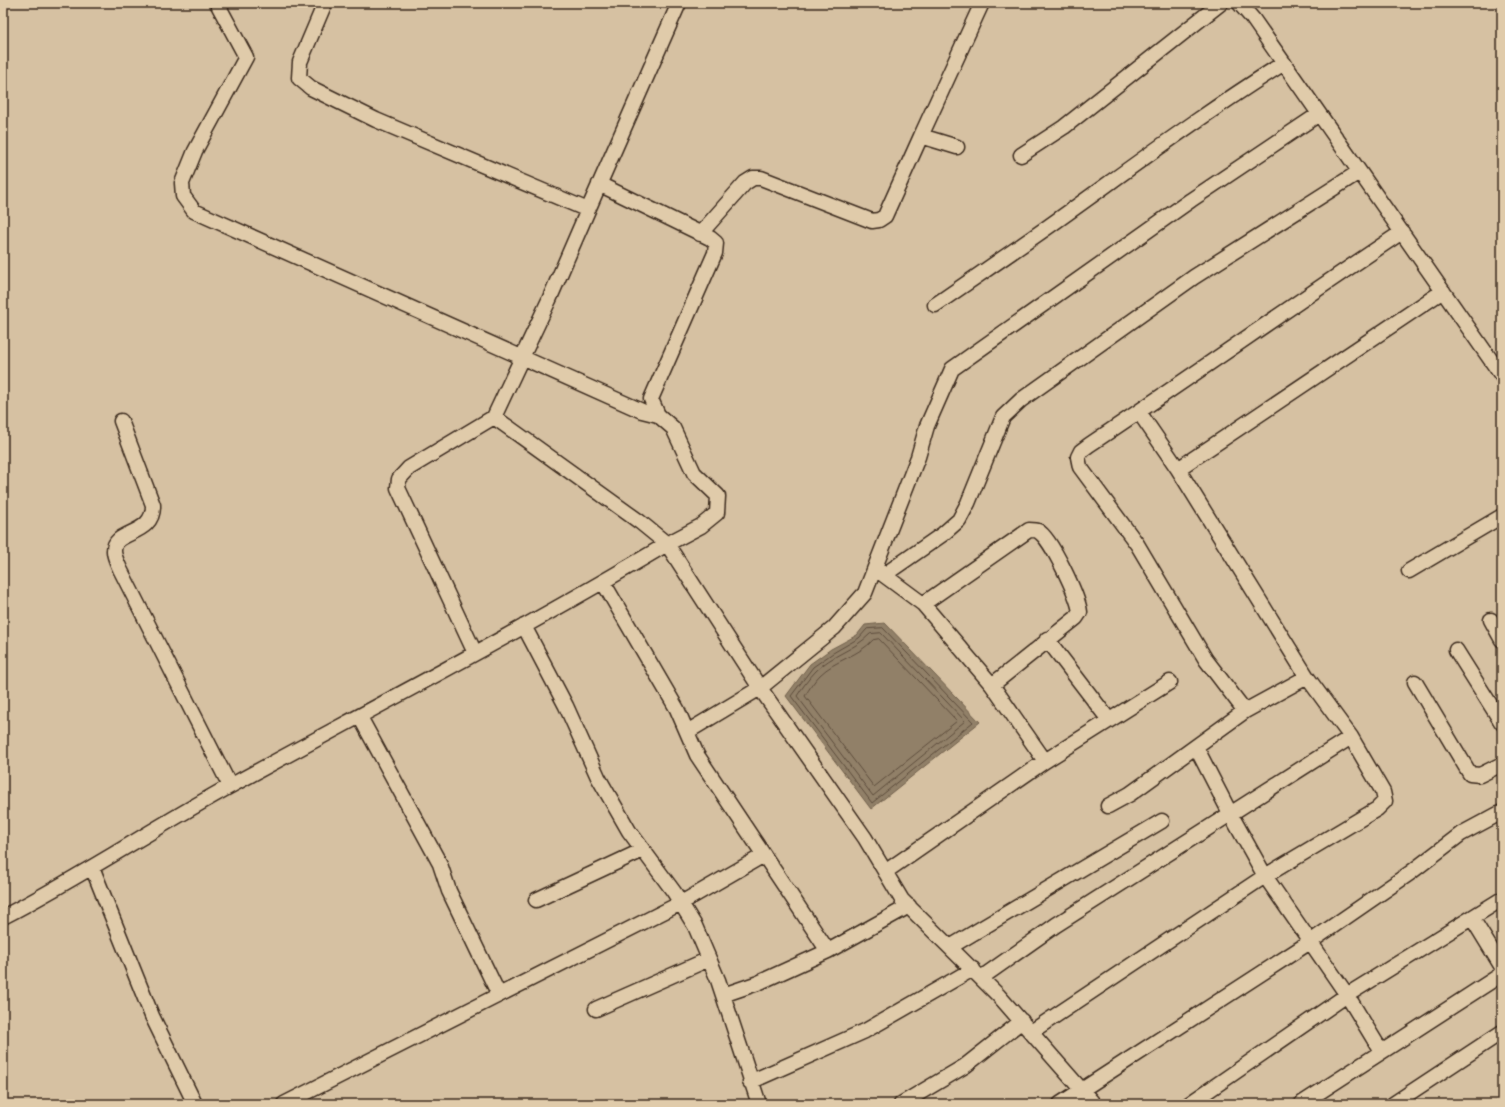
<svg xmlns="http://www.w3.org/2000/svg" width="1505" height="1107" font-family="'Balsamiq Sans',sans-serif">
	<rect width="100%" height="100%" fill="#d6c1a2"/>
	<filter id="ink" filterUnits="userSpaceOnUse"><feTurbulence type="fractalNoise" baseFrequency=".025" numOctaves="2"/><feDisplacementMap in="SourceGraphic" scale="8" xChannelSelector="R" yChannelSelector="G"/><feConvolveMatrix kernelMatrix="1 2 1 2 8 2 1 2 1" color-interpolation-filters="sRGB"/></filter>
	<g filter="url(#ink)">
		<path fill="#918068" stroke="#6f5e4a" d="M 885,623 L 980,722 L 871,809 L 786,696 L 810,664 L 831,649 L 857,635 L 865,625 Z"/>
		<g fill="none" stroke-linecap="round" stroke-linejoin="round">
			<path stroke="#5d4c3c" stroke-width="1" d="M 883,628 L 973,722 L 872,803 L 791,696 L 813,667 L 833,653 L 859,638 L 867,629 Z
				M 881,633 L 965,721 L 873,796 L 797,696 C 802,688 809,678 816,671 C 831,655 855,650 870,634 Z
				M 879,639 L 957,721 L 874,787 L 805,696 C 809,689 814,681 820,675 C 835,660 859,656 873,640 Z"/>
			<g stroke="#3b2a1e" stroke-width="17">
				<path id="minor" d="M 217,3 L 246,57 L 195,151 L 182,183 L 183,196 L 194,211 L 642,411 L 658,415
					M 325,3 L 300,62 L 299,78 L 311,88 L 376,120 L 588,210 L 679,3
					M 1239,3 L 1253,19 L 1502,376
					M 921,136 L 982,3
					M 1021,155 L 1064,127 L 1221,3
					M 700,234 L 745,183 L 753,178 L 761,178 L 872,221 L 879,220 L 885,216 L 921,136 L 957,147
					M 935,305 C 971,280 1008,255 1045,229 C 1124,173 1201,115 1284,63
					M 494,417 L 640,522 L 667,544 L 701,526 L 717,513 L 718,496 L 694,473 L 673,428 L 658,415 L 651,399 L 715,253 L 716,243 L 710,238 L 599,184
					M 121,421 L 153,505 C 154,537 113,529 114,551 C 114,557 118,564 120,569 L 230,786
					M 1178,469 L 1443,291
					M 877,570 L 923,604 L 992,685 L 1045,761
					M 1409,571 L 1502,516
					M 884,575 L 943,534 L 959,520 L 968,503 L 1003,417 L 1021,400 L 1194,277 L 1359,172
					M 603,582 L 677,709 L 697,755 L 828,951 L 909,906
					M 923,604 L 1029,530 C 1032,530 1036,530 1038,531 C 1051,538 1078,596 1080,612 L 1076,618 L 992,685
					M 1491,620 L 1502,640
					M 524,626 L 566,706 L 598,777 L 629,831 L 674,892 L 695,926 L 718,980 L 759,1104
					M 1047,639 L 1109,720
					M 1456,650 L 1502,723
					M 475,653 L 398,488 L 399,479 L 409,468 L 494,417 L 549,300 L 588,210
					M 1415,682 L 1470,774 L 1480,775 L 1502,764
					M 1245,711 L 1206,660 L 1137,544 L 1080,467 L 1078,457 L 1081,451 L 1089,445 C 1194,375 1297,302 1402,232
					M 687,732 L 760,688 L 834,628 L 865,593 L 918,457 L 927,426 L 952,369 L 1191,200 L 1319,114
					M 1196,747 L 1231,815 L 1265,876 L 1347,995 L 1381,1051
					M 1108,806 L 1130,794 L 1245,711 L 1307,677
					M 92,867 L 152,1016 L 195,1104
					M 885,872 L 1045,761 L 1170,682
					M 536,900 L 643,850
					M 3,917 C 81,877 155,827 232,785 C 377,706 525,629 667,544 L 760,688 L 865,838 L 902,900 L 999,996 L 1094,1104
					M 1472,918 L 1502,967
					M 950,947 L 1162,821
					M 981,978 L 1056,925 L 1351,737
					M 499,995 L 681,903 L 764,855
					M 723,995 L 758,983 L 828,951
					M 596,1009 L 709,959
					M 1031,1032 L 1265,876 L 1377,809 L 1385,801 L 1383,792 L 1351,737 L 1307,677 L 1178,469 L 1139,412
					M 750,1082 L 865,1031 L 973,969
					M 284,1104 L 499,995 L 449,891 L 440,864 L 360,717
					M 901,1104 L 965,1066 L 1022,1021
					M 1060,1104 L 1310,942 L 1410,873 L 1461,834 L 1502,812
					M 1189,1104 L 1347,995 L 1502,899
					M 1301,1104 L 1499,976 L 1502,971
					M 1393,1104 L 1502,1032"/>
			</g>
			<use href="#minor" stroke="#e0cbaa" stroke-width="14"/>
		</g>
	</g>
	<rect width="1505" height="1107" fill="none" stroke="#e0cbaa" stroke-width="16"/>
	<rect x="8" y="8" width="1489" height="1091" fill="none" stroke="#3b2a1e" stroke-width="1.5" filter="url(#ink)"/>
</svg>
